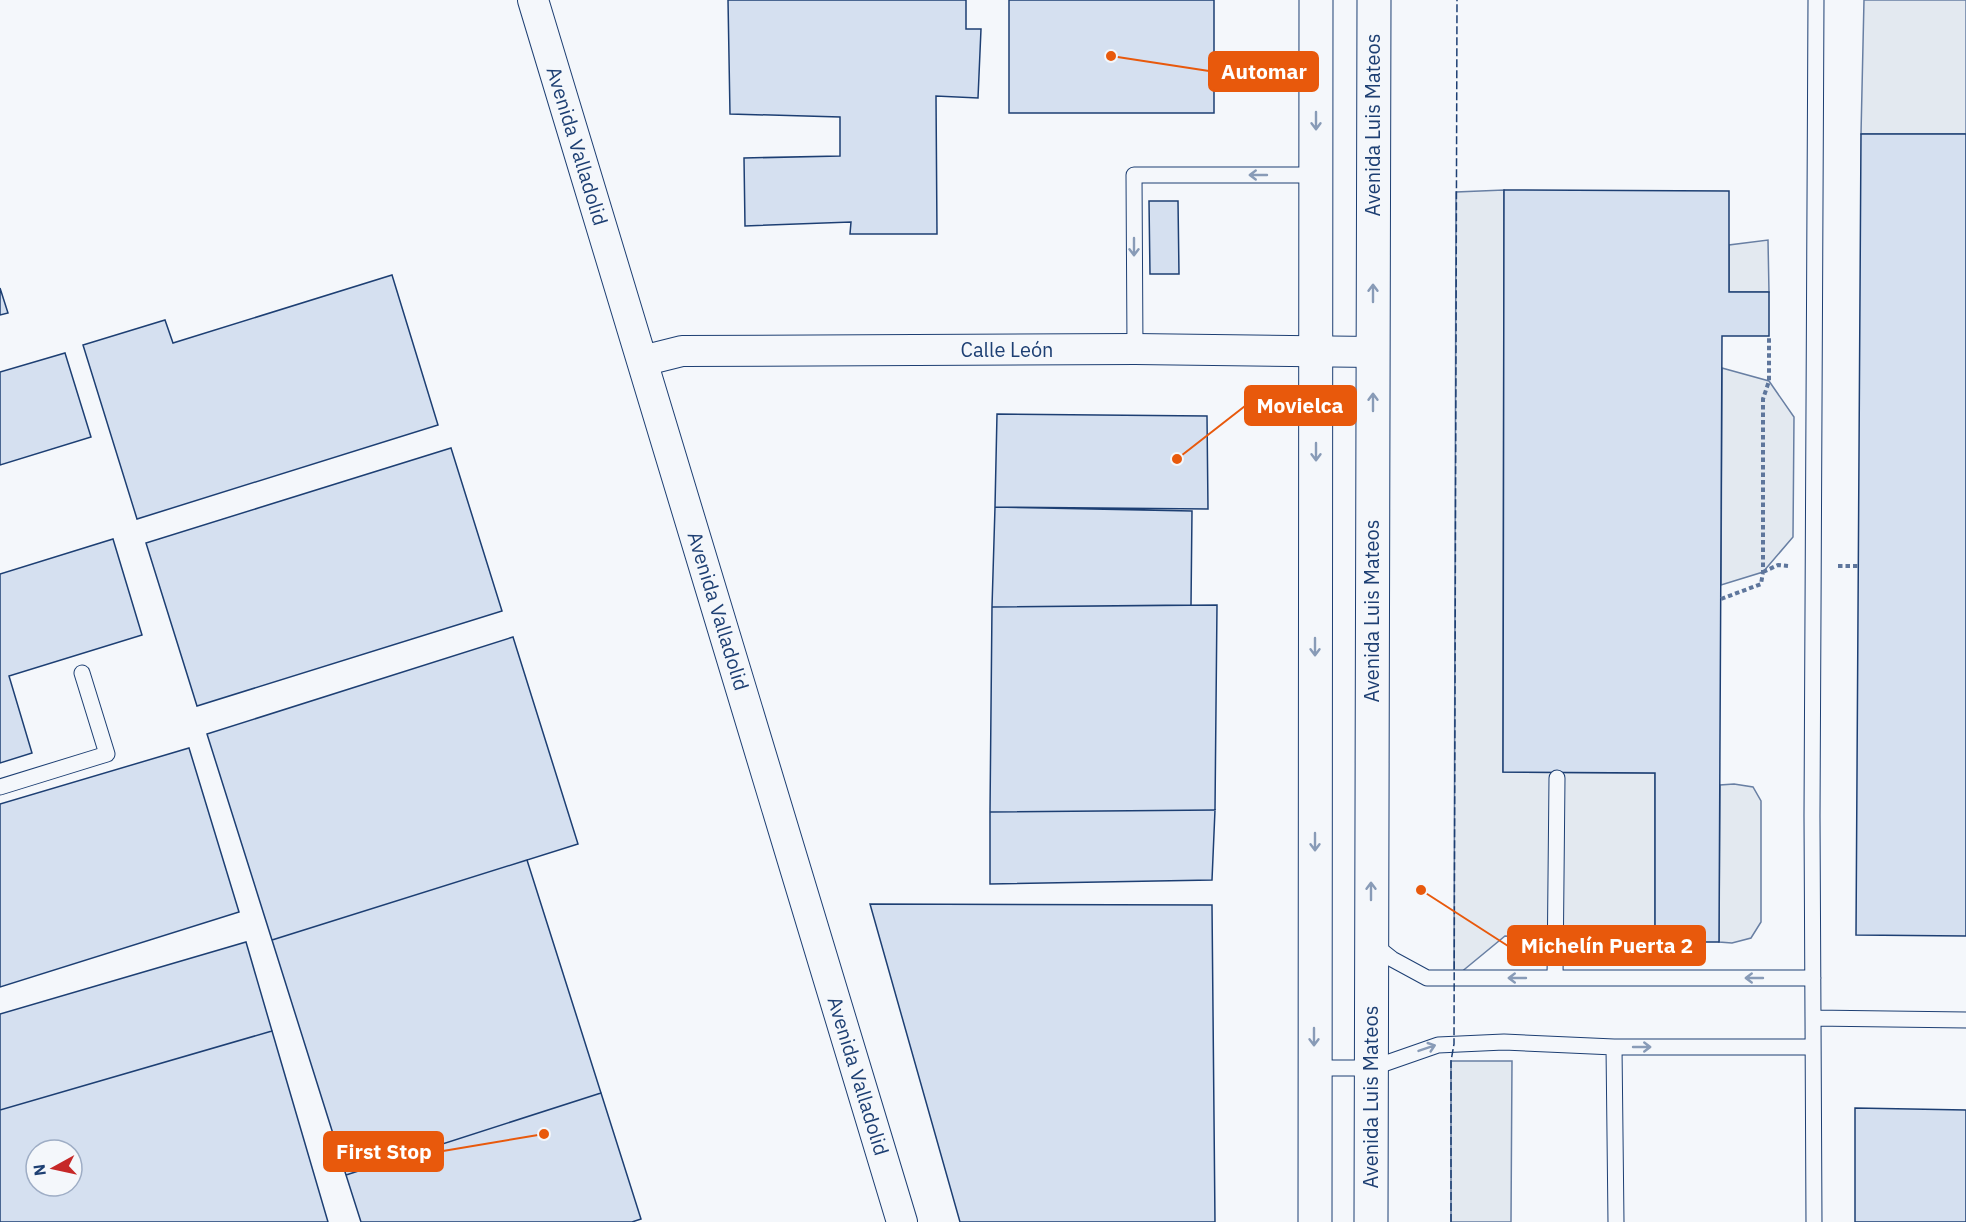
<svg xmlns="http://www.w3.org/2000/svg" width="1966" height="1222" font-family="'IBM Plex Sans',sans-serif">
	<rect width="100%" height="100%" fill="#f4f7fb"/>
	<path fill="#e3e9f0" stroke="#687fa3" stroke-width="1.5" d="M 1864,0 L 1966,0 L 1966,134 L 1861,134 Z
		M 1504,190 L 1503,772 L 1655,773 L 1655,942 L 1505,936 L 1454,978 L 1456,192 Z
		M 1768,240 L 1769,292 L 1729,292 L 1729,245 Z
		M 1722,368 L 1769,381 L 1794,417 L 1793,537 L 1763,572 L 1721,585 Z
		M 1734,784 L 1753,787 L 1761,801 L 1761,922 L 1751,938 L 1732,943 L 1719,942 L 1720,785 Z
		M 1451,1061 L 1512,1061 L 1511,1222 L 1451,1222 Z"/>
	<path fill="#d5e0f0" stroke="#1d3f73" stroke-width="1.5" fill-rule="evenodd" d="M 728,0 L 966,0 L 966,29 L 981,29 L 978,98 L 936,96 L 937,234 L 850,234 L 851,222 L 745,226 L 744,158 L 840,156 L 840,117 L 730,114 Z
		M 1009,0 L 1214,0 L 1214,113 L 1009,113 Z
		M 1861,134 L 1966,134 L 1966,936 L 1856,935 Z
		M 1504,190 L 1729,191 L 1729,292 L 1769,292 L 1769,336 L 1722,336 L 1719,942 L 1655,942 L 1655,773 L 1503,772 Z
		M 1149,201 L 1178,201 L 1179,274 L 1150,274 Z
		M 392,275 L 438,425 L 137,519 L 83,345 L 165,320 L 173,343 Z
		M 0,288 L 8,313 L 0,315 Z
		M 65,353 L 91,437 L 0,465 L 0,372 Z
		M 997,414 L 1207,416 L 1208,509 L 995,507 Z
		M 451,448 L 502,611 L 197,706 L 146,543 Z
		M 995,507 L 1192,511 L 1191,605 L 992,607 Z
		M 113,539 L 142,635 L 9,676 L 32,753 L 0,763 L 0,574 Z
		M 1217,605 L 1215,810 L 990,812 L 992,607 Z
		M 513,637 L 578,844 L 272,940 L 207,734 Z
		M 189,748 L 239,912 L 0,987 L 0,804 Z
		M 1215,810 L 1212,880 L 990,884 L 990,812 Z
		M 527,860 L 601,1093 L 346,1175 L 272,940 Z
		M 870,904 L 1212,905 L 1215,1222 L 960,1222 Z
		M 246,942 L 272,1031 L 0,1110 L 0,1014 Z
		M 272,1031 L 328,1222 L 0,1222 L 0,1110 ZM 36,1150 L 72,1150 L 72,1186 L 36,1186 Z
		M 601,1093 L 641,1219 L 632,1222 L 361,1222 L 346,1175 Z
		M 1855,1108 L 1966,1110 L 1966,1222 L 1855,1222 Z"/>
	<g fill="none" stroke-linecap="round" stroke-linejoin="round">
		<g stroke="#1d3f73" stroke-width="17">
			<path id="lane" d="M 1135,349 L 1134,175 L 1316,175
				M 0,787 L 107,754 L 82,673
				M 1373,944 L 1392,959 L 1427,978 L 1813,978
				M 1555,978 L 1557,778
				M 1813,1018 L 1966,1020
				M 1614,1047 L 1616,1222
				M 1314,1068 L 1372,1068 L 1438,1045 L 1504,1042 L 1614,1047 L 1813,1047
				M 1814,1222 L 1812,816 L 1816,0"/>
		</g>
		<g stroke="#1d3f73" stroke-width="32">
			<path id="street" d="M 533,0 L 902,1222
				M 642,361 L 682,351 L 1135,349 L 1373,352"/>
		</g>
		<g stroke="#1d3f73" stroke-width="35">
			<path id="highway" d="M 1315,1222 L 1316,0
				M 1371,1222 L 1374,0"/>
		</g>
		<path stroke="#5e769c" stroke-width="4" stroke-dasharray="4.5 3" stroke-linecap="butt" d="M 1838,566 L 1858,566
			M 1763,572 L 1778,565 L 1788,566
			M 1721,599 L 1761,584 L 1763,572 L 1763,399 L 1769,381 L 1769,336"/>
		<use href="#lane" stroke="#f4f7fb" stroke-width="15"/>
		<use href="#street" stroke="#f4f7fb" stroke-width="30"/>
		<use href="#highway" stroke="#f4f7fb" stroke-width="33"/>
		<path stroke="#1d3f73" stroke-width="1.5" stroke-dasharray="8 3" stroke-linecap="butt" d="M 1451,1222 L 1451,1061 L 1454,1044 L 1457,0"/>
	</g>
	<defs><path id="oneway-shaft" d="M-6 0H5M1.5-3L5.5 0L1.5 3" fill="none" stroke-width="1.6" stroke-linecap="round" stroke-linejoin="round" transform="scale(1.5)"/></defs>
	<g stroke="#889bb7">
		<use href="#oneway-shaft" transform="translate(1316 121) rotate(90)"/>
		<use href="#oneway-shaft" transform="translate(1258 175) rotate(180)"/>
		<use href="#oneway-shaft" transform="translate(1134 247) rotate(90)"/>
		<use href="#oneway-shaft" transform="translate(1373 293) rotate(-90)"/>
		<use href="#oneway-shaft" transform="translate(1373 402) rotate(-90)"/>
		<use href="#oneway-shaft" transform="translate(1316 452) rotate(90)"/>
		<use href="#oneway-shaft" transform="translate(1315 647) rotate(90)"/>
		<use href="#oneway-shaft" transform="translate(1315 842) rotate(90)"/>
		<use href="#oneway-shaft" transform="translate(1371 891) rotate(-90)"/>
		<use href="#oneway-shaft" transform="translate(1517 978) rotate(180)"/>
		<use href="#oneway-shaft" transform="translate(1754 978) rotate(-180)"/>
		<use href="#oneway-shaft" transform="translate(1314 1037) rotate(90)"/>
		<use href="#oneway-shaft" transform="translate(1642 1047)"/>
		<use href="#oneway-shaft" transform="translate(1427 1048) rotate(-19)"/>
	</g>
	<g text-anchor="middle" stroke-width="4.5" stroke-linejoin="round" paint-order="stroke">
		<g font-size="20" fill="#1d3f73" stroke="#f4f7fb">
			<text transform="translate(1373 125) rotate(-90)" y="7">Avenida Luis Mateos</text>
			<text transform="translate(577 146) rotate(73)" y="7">Avenida Valladolid</text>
			<text x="1007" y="357">Calle León</text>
			<text transform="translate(718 611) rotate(73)" y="7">Avenida Valladolid</text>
			<text transform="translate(1372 611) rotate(-90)" y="7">Avenida Luis Mateos</text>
			<text transform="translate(858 1076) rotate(73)" y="7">Avenida Valladolid</text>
			<text transform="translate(1371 1097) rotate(-90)" y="7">Avenida Luis Mateos</text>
		</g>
	</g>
	<path fill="none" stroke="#e8590c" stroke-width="2" d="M1111 56L1209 71M1177 459L1245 406M1421 890L1508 946M544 1134L443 1151"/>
	<g fill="#e8590c" stroke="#f4f7fb" stroke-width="2">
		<circle cx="1111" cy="56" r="6"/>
		<circle cx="1177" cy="459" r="6"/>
		<circle cx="1421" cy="890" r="6"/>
		<circle cx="544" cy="1134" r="6"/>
	</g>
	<g fill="#e8590c" stroke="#e8590c" stroke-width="2">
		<rect x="1209" y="52" width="109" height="39" rx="6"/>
		<rect x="1245" y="386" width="111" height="39" rx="6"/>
		<rect x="1508" y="926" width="197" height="39" rx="6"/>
		<rect x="324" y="1132" width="119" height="39" rx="6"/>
	</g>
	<g font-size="21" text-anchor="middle" font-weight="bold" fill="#fff">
		<text x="1264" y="79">Automar</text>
		<text x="1300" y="413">Movielca</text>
		<text x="1607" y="953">Michelín Puerta 2</text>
		<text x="384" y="1159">First Stop</text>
	</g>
	<g transform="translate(54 1168) rotate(262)"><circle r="28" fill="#f4f7fb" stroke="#9eadc5" stroke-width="1.5"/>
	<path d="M0-4.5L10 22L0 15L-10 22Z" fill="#c62828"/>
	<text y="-9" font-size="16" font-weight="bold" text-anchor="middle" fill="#1d3f73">N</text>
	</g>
</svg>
